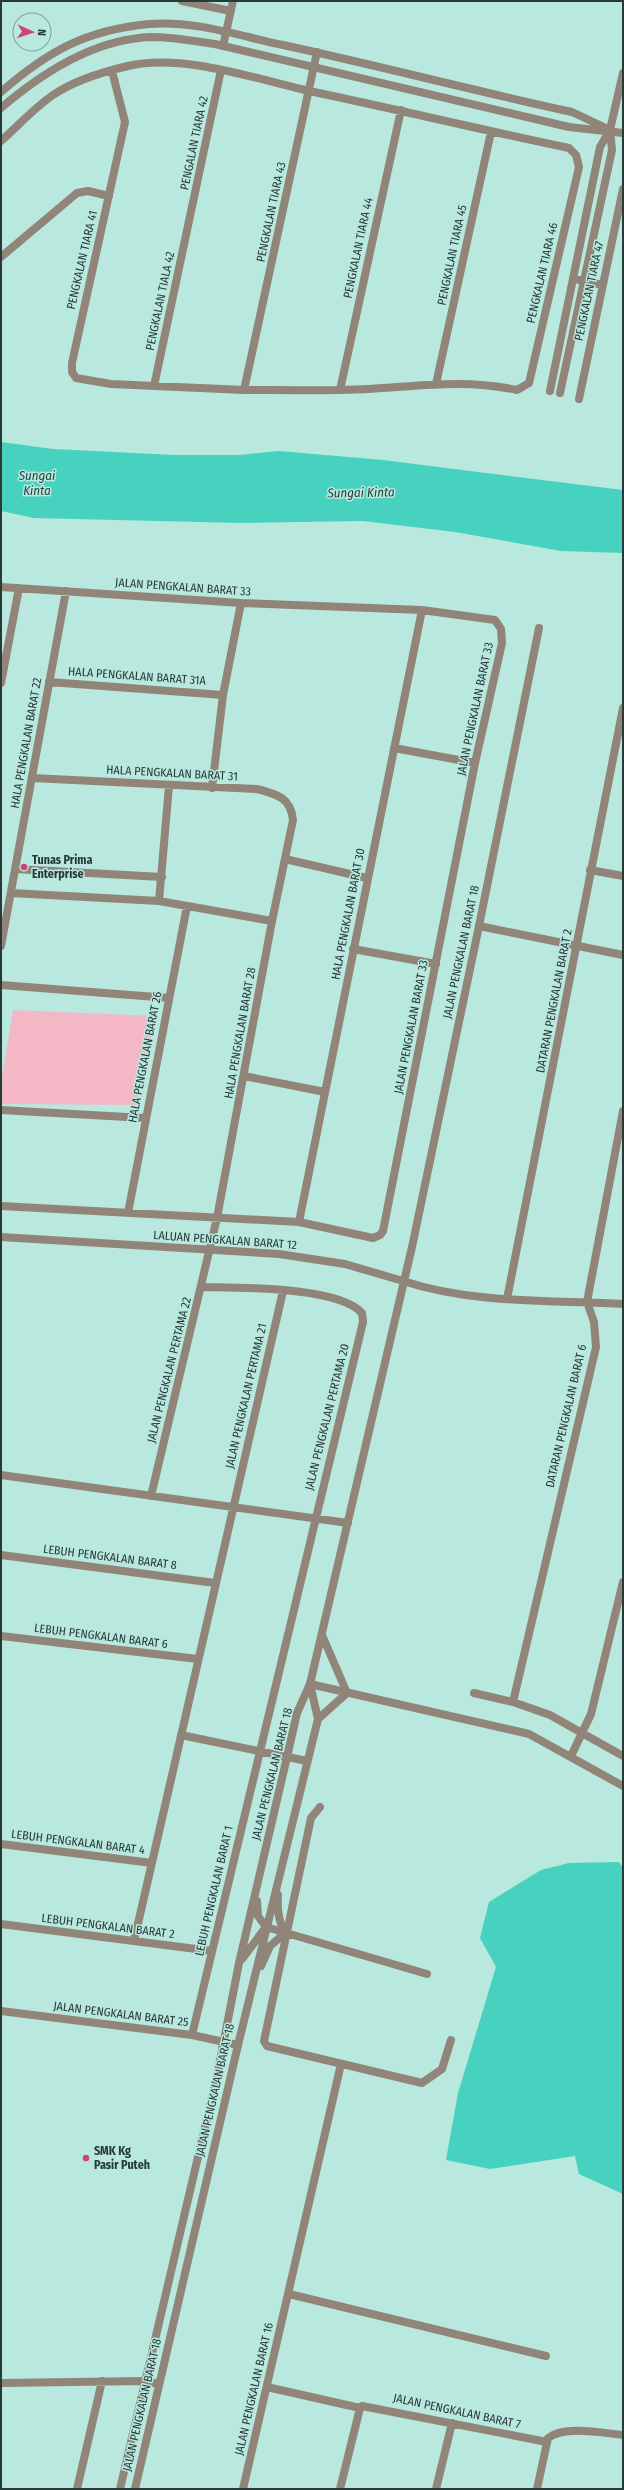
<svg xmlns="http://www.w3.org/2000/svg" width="624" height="2490" font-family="'Fira Sans Condensed',sans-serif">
	<rect width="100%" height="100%" fill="#b9e8df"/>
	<path fill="#f4b7c6" d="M 13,1010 L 156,1016 L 137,1105 L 1,1104 L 1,1082 Z"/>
	<path fill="#46d2bf" d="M 1,442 L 53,449 L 174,455 L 240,455 L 279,451 L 383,460 L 623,490 L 623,553 L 561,551 L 455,532 L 363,521 L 240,523 L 34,518 L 1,511 Z
		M 619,1862 L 623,1868 L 623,2194 L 579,2174 L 575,2156 L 490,2169 L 446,2160 L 458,2093 L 496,1967 L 480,1938 L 489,1902 L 541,1870 L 569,1863 Z"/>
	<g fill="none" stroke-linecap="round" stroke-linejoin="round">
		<path stroke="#918479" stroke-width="8" d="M 182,1 L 231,11
			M 223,46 L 233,1
			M 112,71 L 125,122 L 72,363 L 72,372 L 76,378 L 111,384 L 244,390
			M 1,141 C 18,126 34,108 53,95 C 75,80 102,72 128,66 C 182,53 256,79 309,91 C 396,109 482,130 569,148 L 576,155 L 579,167 L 529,383 L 517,390 C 464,379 422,386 369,389 C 327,391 285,390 244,390 L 317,52
			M 1,257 L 77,193 L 88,191 L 109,196
			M 579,280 L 603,285
			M 436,384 L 491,132
			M 154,386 L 221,70
			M 340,390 L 401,110
			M 550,391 L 600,147 L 610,130 L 623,73
			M 560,393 L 612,150 L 610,130
			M 579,399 L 623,189
			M 1,587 L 241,603 L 422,610 L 495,620 L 501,629 L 502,643 L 475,763 L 383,1231 L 380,1235 L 373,1238 L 299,1222 L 1,1206
			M 49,682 L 223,695
			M 1,683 L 19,588
			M 394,748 L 475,763
			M 32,778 L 257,789 C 277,794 291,798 293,820 L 272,921 L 217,1218 L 151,1496
			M 212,788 L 223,695 L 241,603
			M 285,859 L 367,878
			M 15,869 L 162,877
			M 590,870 L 623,876
			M 11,893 L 159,901 L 272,921
			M 159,901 L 169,786
			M 479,926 L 539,628
			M 1,946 L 66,591
			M 353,949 L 436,964
			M 1,985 L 169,998
			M 244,1076 L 325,1092
			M 1,1110 L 145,1118
			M 128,1213 L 187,906
			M 299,1222 L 422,610
			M 403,1281 C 473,1304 550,1300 623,1304
			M 507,1299 L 623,708
			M 1,1475 L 348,1523
			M 1,1555 L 215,1583
			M 1,1636 L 198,1659
			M 310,1684 L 529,1734 L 623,1786
			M 474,1693 L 513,1702 L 550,1715 L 623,1756
			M 513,1702 L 596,1347 L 594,1322 L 587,1302 L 623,1111
			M 181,1735 L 307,1761
			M 571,1756 L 591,1714 L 623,1582
			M 320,1807 L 311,1818 L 264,2041 L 267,2046 L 422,2083 L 442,2069 L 451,2040
			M 1,1844 L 152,1863
			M 1,1924 L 212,1951
			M 266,1927 L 427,1974
			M 134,1941 L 283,1291
			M 1,2011 L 192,2035 L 238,2045
			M 192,2035 L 363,1322 L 362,1313 C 338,1286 238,1288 202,1287
			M 289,2294 L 546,2356
			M 1,2383 L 145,2381 L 159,2384
			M 267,2387 L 360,2408
			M 77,2489 L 102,2381
			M 243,2489 L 341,2064
			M 340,2489 L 360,2408 L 362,2406 L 547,2442
			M 436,2489 L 452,2423
			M 537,2489 L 548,2438 C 564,2425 603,2433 623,2435"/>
		<path stroke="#918479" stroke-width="8" d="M 1,92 C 48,51 86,30 149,24 C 193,20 240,36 283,45 C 380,66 475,91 572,112 L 606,128
			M 1,108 C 43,72 95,39 151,37 C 173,37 194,41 215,44 L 569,127 L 623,133
			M 1,1237 L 279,1254 L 345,1264 L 403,1281
			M 318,1719 L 347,1693 L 322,1635
			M 257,1901 L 258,1916 L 266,1927
			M 242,1959 L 266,1927
			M 261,1966 L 270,1946 L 285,1933 C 278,1921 277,1909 278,1895
			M 120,2489 L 217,2076 L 239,1963 L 287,1757 L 297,1713 L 310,1684 L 412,1247 L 479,926 L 623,955
			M 135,2489 L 238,2045 L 318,1719 L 310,1684"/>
	</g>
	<g fill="#cf4376" stroke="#b9e8df" stroke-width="1.5">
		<circle cx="24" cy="867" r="4"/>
		<circle cx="86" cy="2158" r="4"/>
	</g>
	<g text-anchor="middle" stroke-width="3" stroke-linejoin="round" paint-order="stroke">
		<g font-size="12" fill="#273a37" stroke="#b9e8df">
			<text transform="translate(194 143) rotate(-78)" y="4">PENGALAN TIARA 42</text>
			<text transform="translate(271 212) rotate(-78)" y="4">PENGKALAN TIARA 43</text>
			<text transform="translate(358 248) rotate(-78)" y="4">PENGKALAN TIARA 44</text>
			<text transform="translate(452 255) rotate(-78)" y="4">PENGKALAN TIARA 45</text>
			<text transform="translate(82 260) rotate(-77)" y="4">PENGKALAN TIARA 41</text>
			<text transform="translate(542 273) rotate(-77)" y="4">PENGKALAN TIARA 46</text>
			<text transform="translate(589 291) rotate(-78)" y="4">PENGKALAN TIARA 47</text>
			<text transform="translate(160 301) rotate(-78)" y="4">PENGKALAN TIALA 42</text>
			<text transform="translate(183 587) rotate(4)" y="4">JALAN PENGKALAN BARAT 33</text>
			<text transform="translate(137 676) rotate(4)" y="4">HALA PENGKALAN BARAT 31A</text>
			<text transform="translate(475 709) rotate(-78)" y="4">JALAN PENGKALAN BARAT 33</text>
			<text transform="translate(26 743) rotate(-80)" y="4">HALA PENGKALAN BARAT 22</text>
			<text transform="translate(172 773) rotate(3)" y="4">HALA PENGKALAN BARAT 31</text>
			<text transform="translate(348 914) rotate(-79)" y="4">HALA PENGKALAN BARAT 30</text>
			<text transform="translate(461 952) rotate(-78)" y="4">JALAN PENGKALAN BARAT 18</text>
			<text transform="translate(554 1001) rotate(-79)" y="4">DATARAN PENGKALAN BARAT 2</text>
			<text transform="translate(411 1027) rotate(-79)" y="4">JALAN PENGKALAN BARAT 33</text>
			<text transform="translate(240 1033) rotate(-80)" y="4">HALA PENGKALAN BARAT 28</text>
			<text transform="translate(145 1057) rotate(-79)" y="4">HALA PENGKALAN BARAT 26</text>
			<text transform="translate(225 1240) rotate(4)" y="4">LALUAN PENGKALAN BARAT 12</text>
			<text transform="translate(169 1370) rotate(-76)" y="4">JALAN PENGKALAN PERTAMA 22</text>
			<text transform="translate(246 1396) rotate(-77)" y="4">JALAN PENGKALAN PERTAMA 21</text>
			<text transform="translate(566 1416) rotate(-77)" y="4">DATARAN PENGKALAN BARAT 6</text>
			<text transform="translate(327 1417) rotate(-76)" y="4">JALAN PENGKALAN PERTAMA 20</text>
			<text transform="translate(110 1557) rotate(7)" y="4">LEBUH PENGKALAN BARAT 8</text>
			<text transform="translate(101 1636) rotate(7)" y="4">LEBUH PENGKALAN BARAT 6</text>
			<text transform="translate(272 1774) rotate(-76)" y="4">JALAN PENGKALAN BARAT 18</text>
			<text transform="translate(78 1842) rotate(7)" y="4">LEBUH PENGKALAN BARAT 4</text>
			<text transform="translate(214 1891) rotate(-77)" y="4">LEBUH PENGKALAN BARAT 1</text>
			<text transform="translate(108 1926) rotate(7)" y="4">LEBUH PENGKALAN BARAT 2</text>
			<text transform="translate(121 2014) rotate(7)" y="4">JALAN PENGKALAN BARAT 25</text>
			<text transform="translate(215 2090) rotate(-77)" y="4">JALAN PENGKALAN BARAT 18</text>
			<text transform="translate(254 2389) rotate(-77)" y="4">JALAN PENGKALAN BARAT 16</text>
			<text transform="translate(142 2405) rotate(-77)" y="4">JALAN PENGKALAN BARAT 18</text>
			<text transform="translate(457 2411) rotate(12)" y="4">JALAN PENGKALAN BARAT 7</text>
		</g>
		<g font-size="12" font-weight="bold" fill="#273a37" stroke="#b9e8df" text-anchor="start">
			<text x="32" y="864">Tunas Prima<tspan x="32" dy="14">Enterprise</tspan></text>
			<text x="94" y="2155">SMK Kg<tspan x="94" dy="14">Pasir Puteh</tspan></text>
		</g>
		<g font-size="13" font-style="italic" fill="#24413d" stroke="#b9e8df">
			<text x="37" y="480">Sungai<tspan x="37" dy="15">Kinta</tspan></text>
			<text transform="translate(361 492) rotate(-1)" y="5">Sungai Kinta</text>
		</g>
	</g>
	<rect width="624" height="2490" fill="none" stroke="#273a37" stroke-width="4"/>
	<g transform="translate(32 32) rotate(93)"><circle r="19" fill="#b9e8df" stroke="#7fa29c"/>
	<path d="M0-3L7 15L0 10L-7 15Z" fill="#cf4376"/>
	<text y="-6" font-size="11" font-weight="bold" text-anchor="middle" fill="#273a37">N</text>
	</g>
</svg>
